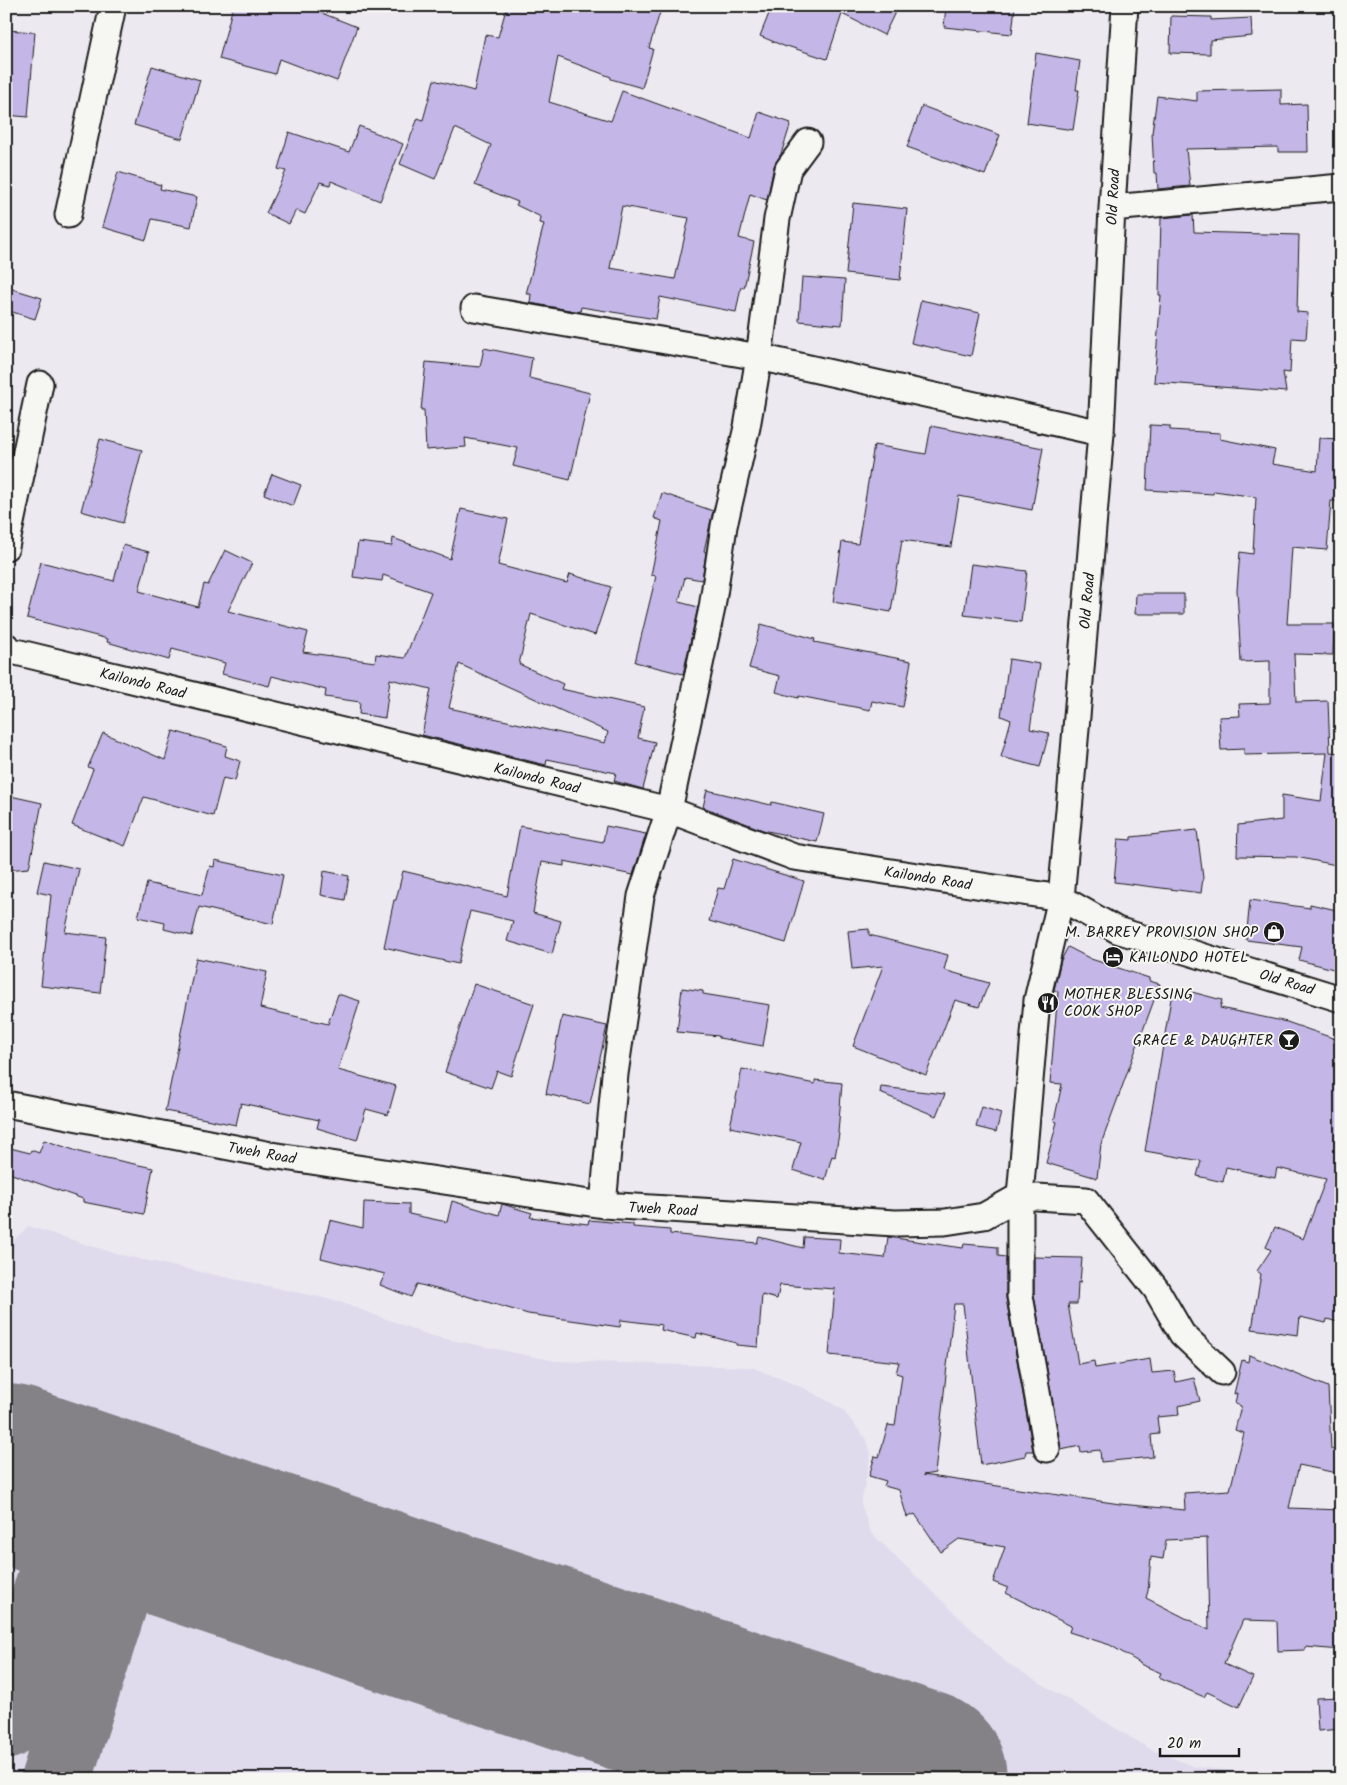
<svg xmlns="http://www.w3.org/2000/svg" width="1347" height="1785" font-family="Kalam,sans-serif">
	<rect width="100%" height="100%" fill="#ece9f0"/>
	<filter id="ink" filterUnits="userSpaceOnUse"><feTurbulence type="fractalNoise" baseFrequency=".02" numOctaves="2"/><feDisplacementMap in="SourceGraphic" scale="10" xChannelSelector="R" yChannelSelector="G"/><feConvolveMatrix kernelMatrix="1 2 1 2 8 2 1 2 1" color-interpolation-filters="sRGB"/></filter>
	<g filter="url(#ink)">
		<path fill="#e0daed" d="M 28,1226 L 116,1254 L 337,1301 L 432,1336 L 555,1361 L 751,1367 L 806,1389 L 842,1409 L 865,1438 L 871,1453 L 861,1504 L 871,1533 L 1007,1663 L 1152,1750 L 1196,1767 L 1313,1779 L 6,1779 L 6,1249 Z"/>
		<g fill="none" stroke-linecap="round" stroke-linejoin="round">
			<path stroke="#848286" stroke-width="71" d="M 6,1724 L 77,1502 L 138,1522 L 56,1779"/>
			<path stroke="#848286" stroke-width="178" d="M 6,1473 L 918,1779"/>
		</g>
		<path fill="#c4b6e7" stroke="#1c1c1c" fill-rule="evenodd" d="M 233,6 L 304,6 L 357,27 L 337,81 L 279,59 L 275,74 L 219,59 Z
			M 507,6 L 662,6 L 649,48 L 653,49 L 642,88 L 611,79 L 611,77 L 558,57 L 549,102 L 611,121 L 622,91 L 751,138 L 759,112 L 791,123 L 781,154 L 774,166 L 767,200 L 750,194 L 739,238 L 754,242 L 744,288 L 741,287 L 736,312 L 660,297 L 656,319 L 581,307 L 580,312 L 530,303 L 531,294 L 526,294 L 544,224 L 540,223 L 541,217 L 516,205 L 518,202 L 475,185 L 491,145 L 455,128 L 435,179 L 400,164 L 418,118 L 423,120 L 434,80 L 474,91 L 485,35 L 498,37 ZM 622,206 L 689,218 L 675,279 L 610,268 Z
			M 772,6 L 898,6 L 884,35 L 842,14 L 827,59 L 787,46 L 786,47 L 760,36 Z
			M 946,6 L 1015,6 L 1012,34 L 944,27 Z
			M 1171,16 L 1211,17 L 1211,20 L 1251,18 L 1252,36 L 1210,40 L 1210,54 L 1170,53 Z
			M 6,30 L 35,32 L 28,117 L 6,115 Z
			M 1036,53 L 1080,61 L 1076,90 L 1079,90 L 1073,130 L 1027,123 Z
			M 152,66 L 200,80 L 182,139 L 134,125 Z
			M 1281,89 L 1281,105 L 1307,104 L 1308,152 L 1278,152 L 1278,147 L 1186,149 L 1190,186 L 1158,189 L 1157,173 L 1154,173 L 1152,133 L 1157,96 L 1197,101 L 1197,91 Z
			M 922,106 L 1000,135 L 985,175 L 907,147 Z
			M 359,126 L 403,144 L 380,201 L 331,181 L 330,185 L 320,182 L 305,214 L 296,210 L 289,224 L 266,213 L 286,171 L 278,169 L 289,132 L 349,152 Z
			M 118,172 L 161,185 L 160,189 L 197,197 L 191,227 L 152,219 L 146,240 L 102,227 Z
			M 853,203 L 907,209 L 900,280 L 846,274 Z
			M 1193,215 L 1194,232 L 1299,235 L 1297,312 L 1308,313 L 1306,339 L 1292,338 L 1290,373 L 1283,372 L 1286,392 L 1154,382 L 1161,295 L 1159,295 L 1161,218 Z
			M 802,277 L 845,280 L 842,325 L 799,321 Z
			M 6,287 L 42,298 L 35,319 L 6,310 Z
			M 921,300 L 980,313 L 971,356 L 911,343 Z
			M 484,348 L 532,358 L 529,378 L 590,393 L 570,480 L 513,466 L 518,448 L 465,438 L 466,447 L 426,450 L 424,410 L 421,410 L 426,362 L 480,367 Z
			M 1150,425 L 1170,426 L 1170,430 L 1220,433 L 1220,439 L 1275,450 L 1272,464 L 1317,471 L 1319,438 L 1341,439 L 1341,501 L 1331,501 L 1327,550 L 1292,547 L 1287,624 L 1334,624 L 1333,655 L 1294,654 L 1296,702 L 1328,701 L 1330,752 L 1341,753 L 1341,844 L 1336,865 L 1296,857 L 1237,856 L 1238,825 L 1282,820 L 1282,795 L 1321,801 L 1327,753 L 1244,755 L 1244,749 L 1221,750 L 1219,717 L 1240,716 L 1239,704 L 1270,703 L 1270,661 L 1241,662 L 1237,590 L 1240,552 L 1253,554 L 1256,497 L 1214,491 L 1213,494 L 1147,490 Z
			M 931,426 L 1043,448 L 1032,510 L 959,496 L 951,547 L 902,540 L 891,612 L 833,602 L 842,542 L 858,544 L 874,445 L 926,454 Z
			M 100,439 L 142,450 L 123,523 L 81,511 Z
			M 272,474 L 301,485 L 293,506 L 264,494 Z
			M 662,493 L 713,511 L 704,551 L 706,552 L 702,580 L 685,577 L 679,602 L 698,607 L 683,674 L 635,662 L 656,576 L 651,575 L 662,521 L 654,518 Z
			M 461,509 L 508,519 L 498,565 L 567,583 L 570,574 L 611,587 L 595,635 L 531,614 L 519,664 L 563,684 L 561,689 L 644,707 L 638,738 L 655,742 L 643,789 L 614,781 L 616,773 L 547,759 L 546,765 L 422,735 L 431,689 L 390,679 L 385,718 L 359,714 L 360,702 L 325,697 L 326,690 L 272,676 L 269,686 L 222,674 L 225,663 L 172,649 L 169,660 L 107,642 L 108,639 L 27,618 L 41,562 L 114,581 L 123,545 L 149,552 L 139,591 L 198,607 L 204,584 L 208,585 L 225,550 L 252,563 L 228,611 L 308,632 L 303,652 L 375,662 L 376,654 L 405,658 L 431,592 L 383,575 L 382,581 L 353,577 L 358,542 L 392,546 L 393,538 L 450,559 ZM 459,664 L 608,732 L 605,743 L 449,708 Z
			M 971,564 L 1027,571 L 1021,622 L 964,615 Z
			M 1136,594 L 1184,594 L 1184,614 L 1135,614 Z
			M 761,624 L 815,639 L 814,642 L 911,661 L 903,707 L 872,701 L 870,710 L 799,696 L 798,698 L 776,692 L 780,676 L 749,668 Z
			M 1009,659 L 1040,664 L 1030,729 L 1049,733 L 1040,767 L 1001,757 L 1011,720 L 1001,716 Z
			M 173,731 L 227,746 L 225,756 L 240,761 L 235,781 L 223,778 L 213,816 L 144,797 L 125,846 L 72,825 L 93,769 L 88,767 L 103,733 L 165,760 Z
			M 707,790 L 771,805 L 772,802 L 824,814 L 817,842 L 763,830 L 703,807 Z
			M 6,795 L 42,803 L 29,868 L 6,870 Z
			M 520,826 L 603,842 L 606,826 L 646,834 L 633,875 L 564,861 L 564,866 L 542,862 L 533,913 L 561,921 L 552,954 L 507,941 L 513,921 L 470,911 L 458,964 L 384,947 L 394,900 L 396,900 L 403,871 L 507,896 Z
			M 1197,830 L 1203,878 L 1201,893 L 1114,882 L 1118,839 L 1131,840 L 1131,837 Z
			M 733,859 L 804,881 L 786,943 L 709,921 L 718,888 L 724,889 Z
			M 215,860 L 283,875 L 273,924 L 199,907 L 192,936 L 164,929 L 165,923 L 138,917 L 147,883 L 202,895 L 210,866 L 214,867 Z
			M 44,861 L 79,869 L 65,932 L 106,937 L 100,993 L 41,986 L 51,895 L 37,892 Z
			M 324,871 L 349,876 L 345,900 L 321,895 Z
			M 1250,900 L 1310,908 L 1310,904 L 1341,911 L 1341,971 L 1299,960 L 1302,947 L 1246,940 Z
			M 869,929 L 869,935 L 948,955 L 944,970 L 989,983 L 979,1007 L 955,1000 L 926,1075 L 853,1046 L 883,966 L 852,969 L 848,931 Z
			M 1068,947 L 1091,959 L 1149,978 L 1149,981 L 1160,984 L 1101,1144 L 1097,1178 L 1046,1163 L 1057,1122 L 1054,1121 L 1062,1084 L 1050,1083 L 1058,992 L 1054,990 L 1061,960 Z
			M 196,958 L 267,972 L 260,1008 L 328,1024 L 338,994 L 360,1001 L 338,1070 L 396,1086 L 388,1115 L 366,1109 L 357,1140 L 317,1128 L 319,1120 L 241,1103 L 236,1125 L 165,1111 Z
			M 474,984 L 534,1004 L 511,1076 L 497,1071 L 491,1088 L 445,1072 Z
			M 1173,987 L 1222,1000 L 1220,1008 L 1287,1022 L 1341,1041 L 1341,1323 L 1327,1319 L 1326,1323 L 1300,1317 L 1298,1335 L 1252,1329 L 1261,1274 L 1257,1271 L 1271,1250 L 1266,1247 L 1275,1227 L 1303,1239 L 1326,1179 L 1277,1168 L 1275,1178 L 1226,1167 L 1223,1182 L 1197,1176 L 1201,1161 L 1145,1151 Z
			M 682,988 L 703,991 L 703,994 L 770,1005 L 763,1046 L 719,1038 L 719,1036 L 677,1032 Z
			M 562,1016 L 607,1026 L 590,1104 L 546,1094 Z
			M 742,1069 L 815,1084 L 815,1080 L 842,1083 L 838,1133 L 839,1134 L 835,1157 L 832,1156 L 825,1180 L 793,1170 L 801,1142 L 730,1127 Z
			M 881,1087 L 945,1094 L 936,1116 L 880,1093 Z
			M 982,1107 L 1001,1113 L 996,1132 L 976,1127 Z
			M 44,1140 L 83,1153 L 153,1168 L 144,1214 L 83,1202 L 83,1199 L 6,1172 L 6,1147 L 30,1153 L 31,1150 L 39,1153 Z
			M 452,1201 L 499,1215 L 502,1204 L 532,1213 L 530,1217 L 588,1224 L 589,1220 L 633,1224 L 633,1227 L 670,1230 L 670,1234 L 757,1243 L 759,1237 L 803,1248 L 804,1237 L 840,1239 L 839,1253 L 885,1258 L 888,1237 L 963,1248 L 964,1244 L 998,1247 L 998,1256 L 1006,1257 L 1006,1298 L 1033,1451 L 1026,1451 L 1025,1456 L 981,1465 L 963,1304 L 954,1304 L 935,1473 L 923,1475 L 1120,1504 L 1185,1510 L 1184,1493 L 1230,1490 L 1244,1433 L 1235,1430 L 1241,1406 L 1235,1404 L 1237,1393 L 1234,1394 L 1242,1360 L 1248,1362 L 1249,1355 L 1328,1387 L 1331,1449 L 1341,1451 L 1341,1474 L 1299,1465 L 1289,1508 L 1341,1510 L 1341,1650 L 1305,1647 L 1305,1650 L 1278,1651 L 1277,1621 L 1243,1620 L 1224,1664 L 1253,1677 L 1239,1707 L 1207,1692 L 1204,1697 L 1159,1677 L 1161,1673 L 1140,1664 L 1140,1663 L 1110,1645 L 1069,1632 L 1071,1626 L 1006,1593 L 1008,1588 L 993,1582 L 1005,1547 L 959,1539 L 941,1552 L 915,1514 L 907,1517 L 899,1490 L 884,1486 L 886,1481 L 869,1476 L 875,1456 L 879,1457 L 888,1425 L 895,1426 L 902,1375 L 896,1373 L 899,1362 L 829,1355 L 835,1289 L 780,1285 L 777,1299 L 762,1295 L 758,1347 L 736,1345 L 736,1343 L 697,1333 L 696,1338 L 661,1330 L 662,1325 L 621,1320 L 620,1327 L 528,1314 L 463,1295 L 463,1296 L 417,1284 L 411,1297 L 380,1285 L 385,1274 L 321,1258 L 330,1220 L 363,1228 L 364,1202 L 409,1204 L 409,1214 L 447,1222 ZM 1207,1538 L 1209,1630 L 1146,1598 L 1148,1591 L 1151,1557 L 1163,1559 L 1166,1540 Z
			M 1034,1257 L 1082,1258 L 1080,1283 L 1078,1282 L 1077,1304 L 1068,1304 L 1078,1364 L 1094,1361 L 1095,1368 L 1150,1359 L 1152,1373 L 1174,1371 L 1176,1382 L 1194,1378 L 1200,1401 L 1178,1406 L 1179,1415 L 1157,1417 L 1159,1434 L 1151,1435 L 1153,1457 L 1101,1462 L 1100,1450 L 1081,1452 L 1080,1446 L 1061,1450 L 1034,1295 Z
			M 1341,1697 L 1341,1729 L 1318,1731 L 1316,1698 Z"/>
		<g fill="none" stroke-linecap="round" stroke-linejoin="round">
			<g stroke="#1c1c1c" stroke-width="29">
				<path id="minor" d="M 1112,208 L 1341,187
					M 68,215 L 113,6
					M 474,308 L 759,357 L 1101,433
					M 6,547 L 40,384
					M 6,646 L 12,651 L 669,810 L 794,857 L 1061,898 L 1117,930 L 1341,999
					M 6,1104 L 271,1155 L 603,1205 L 895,1223 L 945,1222 L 984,1216 L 1020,1196 L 1037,1000 L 1061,898 L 1070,799 L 1101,433 L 1112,208 L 1125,6
					M 603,1205 L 615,1074 L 641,896 L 669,810 L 712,608 L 724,526 L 747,427 L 759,357 L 777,219 L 788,169 L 808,142
					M 1047,1449 L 1020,1296 L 1020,1196 L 1086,1200 L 1156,1289 L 1182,1334 L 1222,1372"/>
			</g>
			<use href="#minor" stroke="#f6f6f2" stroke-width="25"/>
		</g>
	</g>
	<defs>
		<g id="shop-disc" transform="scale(1.125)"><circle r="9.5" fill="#1c1c1c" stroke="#f6f6f2"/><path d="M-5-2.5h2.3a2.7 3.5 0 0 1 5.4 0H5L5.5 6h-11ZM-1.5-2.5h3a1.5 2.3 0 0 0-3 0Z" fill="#fff"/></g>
		<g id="hotel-disc" transform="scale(1.125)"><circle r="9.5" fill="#1c1c1c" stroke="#f6f6f2"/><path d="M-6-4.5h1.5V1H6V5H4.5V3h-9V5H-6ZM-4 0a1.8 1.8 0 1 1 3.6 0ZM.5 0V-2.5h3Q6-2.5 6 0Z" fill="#fff"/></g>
		<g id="restaurant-disc" transform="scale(1.125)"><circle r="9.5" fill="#1c1c1c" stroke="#f6f6f2"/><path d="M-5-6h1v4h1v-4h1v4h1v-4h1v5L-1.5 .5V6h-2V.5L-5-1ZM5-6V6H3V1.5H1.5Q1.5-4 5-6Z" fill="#fff"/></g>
		<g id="bar-disc" transform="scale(1.125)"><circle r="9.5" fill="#1c1c1c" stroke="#f6f6f2"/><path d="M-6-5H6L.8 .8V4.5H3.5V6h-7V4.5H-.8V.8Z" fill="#fff"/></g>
	</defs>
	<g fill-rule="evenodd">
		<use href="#shop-disc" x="1274" y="932"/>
		<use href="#hotel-disc" x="1113" y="957"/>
		<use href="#restaurant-disc" x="1048" y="1003"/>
		<use href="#bar-disc" x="1289" y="1040"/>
	</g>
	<g text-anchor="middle" stroke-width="4" stroke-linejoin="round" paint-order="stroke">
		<g font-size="15" fill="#1c1c1c" stroke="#f6f6f2">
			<text transform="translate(1113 197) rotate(-87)" y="5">Old Road</text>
			<text transform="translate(1087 601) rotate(-85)" y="5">Old Road</text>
			<text transform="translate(143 683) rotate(14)" y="5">Kailondo Road</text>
			<text transform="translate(537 778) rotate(14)" y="5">Kailondo Road</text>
			<text transform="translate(928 878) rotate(9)" y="5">Kailondo Road</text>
			<text transform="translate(1287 982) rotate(17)" y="5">Old Road</text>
			<text transform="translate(262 1153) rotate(10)" y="5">Tweh Road</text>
			<text transform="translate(663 1209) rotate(3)" y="5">Tweh Road</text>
		</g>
		<g font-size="15" fill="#1c1c1c" stroke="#f6f6f2" text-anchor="end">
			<text x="1258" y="937">M. BARREY PROVISION SHOP</text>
			<text x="1129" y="962" text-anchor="start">KAILONDO HOTEL</text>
			<text x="1064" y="999" text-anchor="start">MOTHER BLESSING<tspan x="1064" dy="17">COOK SHOP</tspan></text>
			<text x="1273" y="1045">GRACE &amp; DAUGHTER</text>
		</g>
	</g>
	<rect width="1347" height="1785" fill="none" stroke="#f6f6f2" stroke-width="25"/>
	<rect x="12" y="12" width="1322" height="1760" fill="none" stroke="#1c1c1c" stroke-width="2" filter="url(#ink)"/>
	<path d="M1160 1748v8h79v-8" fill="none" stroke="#1c1c1c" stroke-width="2.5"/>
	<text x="1167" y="1748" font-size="15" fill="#1c1c1c" stroke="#f6f6f2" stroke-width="4" paint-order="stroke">20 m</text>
</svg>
